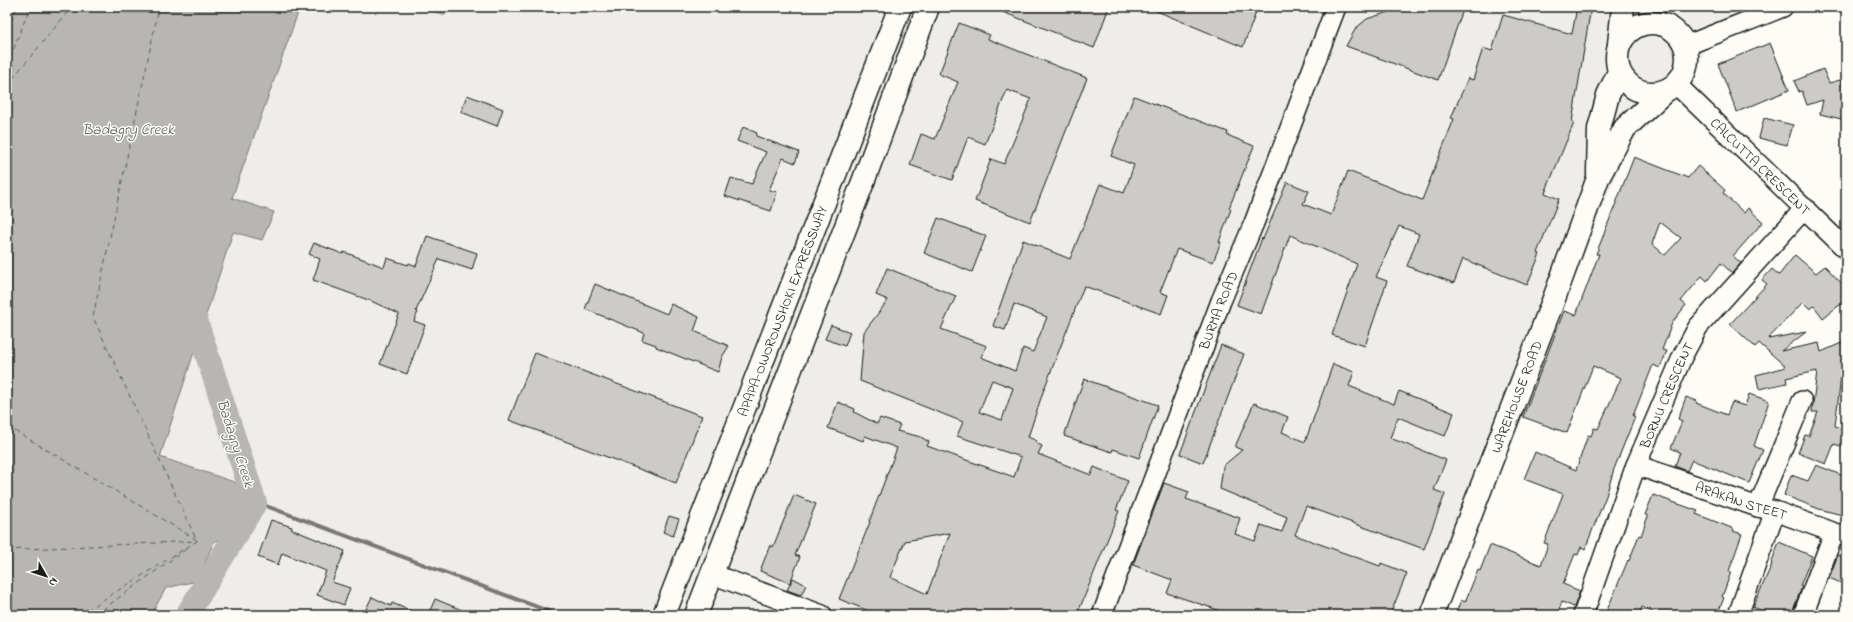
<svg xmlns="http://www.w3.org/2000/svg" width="1853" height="622" font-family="'Indie Flower',sans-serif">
	<rect width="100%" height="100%" fill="#fdfcf7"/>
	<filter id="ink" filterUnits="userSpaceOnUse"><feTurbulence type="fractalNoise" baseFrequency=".025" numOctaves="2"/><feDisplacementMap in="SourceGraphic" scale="8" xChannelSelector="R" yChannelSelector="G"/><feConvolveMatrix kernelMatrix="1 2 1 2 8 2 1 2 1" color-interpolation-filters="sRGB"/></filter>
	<g filter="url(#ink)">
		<path fill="#eeede9" d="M 300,7 L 419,7 L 445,14 L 448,7 L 1770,7 L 1710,28 L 1697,75 L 1626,149 L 1440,615 L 151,615 L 166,588 L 197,581 L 214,542 L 251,525 L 261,493 L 246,486 L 160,457 L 233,231 L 273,212 L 232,198 Z"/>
		<path fill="#b7b6b2" stroke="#797876" d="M 7,7 L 300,7 L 232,198 L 274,212 L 262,240 L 233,232 L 160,457 L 246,486 L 262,493 L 262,504 L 251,525 L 214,542 L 197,581 L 166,588 L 151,615 L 7,615 Z
			M 419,7 L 448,7 L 445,15 Z"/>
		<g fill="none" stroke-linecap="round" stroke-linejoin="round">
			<path stroke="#797876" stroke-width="4" d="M 258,503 L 559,615"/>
			<path stroke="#b7b6b2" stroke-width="24" d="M 187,615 L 255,503 L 190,302"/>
			<path stroke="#5a5a58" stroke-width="1" stroke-dasharray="5 4" stroke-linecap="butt" d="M 15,11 L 19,7
				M 7,23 L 12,16
				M 7,29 L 17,7
				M 7,66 L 30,7
				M 7,85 L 72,7
				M 7,426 L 197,540
				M 7,550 L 197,541
				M 79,615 L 197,541 L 93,317 L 159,7
				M 95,615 L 189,547"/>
		</g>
		<path fill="#cccbc8" stroke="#1c1c1c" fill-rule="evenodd" d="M 990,7 L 1109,7 L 1094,48 Z
			M 1147,7 L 1258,7 L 1243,47 Z
			M 1404,7 L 1464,7 L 1438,80 L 1346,46 L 1356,28 L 1367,19 Z
			M 1577,7 L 1591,7 L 1572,122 L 1574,123 L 1545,193 L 1559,199 L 1537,253 L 1540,254 L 1527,285 L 1463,259 L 1454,283 L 1407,266 L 1419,234 L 1399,226 L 1376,277 L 1387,281 L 1365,346 L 1332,335 L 1357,264 L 1290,235 L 1261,314 L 1237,305 L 1262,238 L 1263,239 L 1287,182 L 1309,191 L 1303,204 L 1331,215 L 1348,171 L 1422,200 L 1454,119 L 1451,118 L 1468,78 L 1473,80 L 1483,48 L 1492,51 L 1503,15 L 1572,34 Z
			M 959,23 L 990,35 L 988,39 L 1087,78 L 1030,222 L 975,201 L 991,159 L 1004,164 L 1031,99 L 1007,90 L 985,144 L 968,137 L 952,180 L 910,165 L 921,134 L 935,139 L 958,82 L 939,74 Z
			M 1770,43 L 1789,90 L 1737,112 L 1718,64 Z
			M 1823,69 L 1829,83 L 1840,80 L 1846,97 L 1846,120 L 1820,114 L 1823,100 L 1807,105 L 1802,91 L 1799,92 L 1794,81 Z
			M 467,95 L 503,109 L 497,126 L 461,112 Z
			M 1134,96 L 1228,132 L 1227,135 L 1254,146 L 1229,208 L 1231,209 L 1219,242 L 1221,242 L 1213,262 L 1177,249 L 1160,292 L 1168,295 L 1161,314 L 1084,286 L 1043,392 L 1028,437 L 1037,441 L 1036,443 L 1042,446 L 1038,454 L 1091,475 L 1094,467 L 1128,481 L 1116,510 L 1119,511 L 1077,615 L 879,615 L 839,599 L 870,522 L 869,522 L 897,448 L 865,436 L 863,441 L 828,428 L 838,402 L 855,409 L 854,412 L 877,424 L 880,418 L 900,425 L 897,431 L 921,437 L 929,442 L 927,446 L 1014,477 L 1021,457 L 957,436 L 963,422 L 860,381 L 864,332 L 888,300 L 876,295 L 887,268 L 956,296 L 941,329 L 987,346 L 981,357 L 1015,371 L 1023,348 L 1033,352 L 1047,317 L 1014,304 L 1005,330 L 993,326 L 1023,240 L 1070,259 L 1100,184 L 1124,193 L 1134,165 L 1111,156 ZM 992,380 L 1013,388 L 1002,420 L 979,412 ZM 950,533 L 927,594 L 890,577 L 905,541 Z
			M 1764,118 L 1793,125 L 1787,145 L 1759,138 Z
			M 743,127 L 757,133 L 756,136 L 799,152 L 795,163 L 783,158 L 769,190 L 777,192 L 771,211 L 725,196 L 731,178 L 752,184 L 766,152 L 737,141 Z
			M 1634,157 L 1688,178 L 1698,166 L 1725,190 L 1723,193 L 1744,213 L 1748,208 L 1763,222 L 1733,256 L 1741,263 L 1732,273 L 1721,263 L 1707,281 L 1702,276 L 1681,301 L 1686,305 L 1672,323 L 1662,350 L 1667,351 L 1660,368 L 1653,365 L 1633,416 L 1635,417 L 1614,469 L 1606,496 L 1585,549 L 1581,547 L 1578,555 L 1575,554 L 1563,584 L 1580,591 L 1574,607 L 1562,602 L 1557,615 L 1455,615 L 1461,600 L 1465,602 L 1478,570 L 1480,571 L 1490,545 L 1541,565 L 1548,544 L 1544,543 L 1563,494 L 1524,479 L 1535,452 L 1576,470 L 1588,435 L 1591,436 L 1594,428 L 1598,429 L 1621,378 L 1593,366 L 1567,433 L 1523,417 L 1564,311 L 1576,315 L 1599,254 L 1596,254 ZM 1660,222 L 1681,238 L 1665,255 L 1652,244 Z
			M 938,218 L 986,236 L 972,272 L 924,253 Z
			M 427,236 L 477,253 L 472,270 L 439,259 L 416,311 L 418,312 L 414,321 L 425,325 L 407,374 L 380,364 L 399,314 L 371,301 L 313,280 L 320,259 L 309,254 L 314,243 L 343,254 L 344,252 L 384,267 L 387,258 L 408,265 L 409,263 L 416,266 Z
			M 1795,255 L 1816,273 L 1825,266 L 1846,288 L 1846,300 L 1823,318 L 1814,306 L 1810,309 L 1803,302 L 1768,339 L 1806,332 L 1781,351 L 1819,343 L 1821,352 L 1846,341 L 1846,377 L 1842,369 L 1835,426 L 1846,430 L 1846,448 L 1834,444 L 1826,464 L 1798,453 L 1805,435 L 1809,436 L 1818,412 L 1812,412 L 1817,371 L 1786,378 L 1787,383 L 1759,389 L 1756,375 L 1786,367 L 1759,343 L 1755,347 L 1730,324 L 1767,284 L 1762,280 L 1772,269 L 1779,275 Z
			M 595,284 L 667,314 L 671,304 L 699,317 L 694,331 L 729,346 L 722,357 L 718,372 L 656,347 L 656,345 L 642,340 L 644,333 L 585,309 Z
			M 831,325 L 850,332 L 845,346 L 825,339 Z
			M 1221,345 L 1244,354 L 1203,463 L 1180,454 Z
			M 535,353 L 702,416 L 676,483 L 509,420 Z
			M 1333,364 L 1354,372 L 1349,386 L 1394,404 L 1399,391 L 1454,413 L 1445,436 L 1398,417 L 1390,438 L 1446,460 L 1434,490 L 1445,494 L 1424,549 L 1306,506 L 1295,535 L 1380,566 L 1381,563 L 1407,573 L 1390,615 L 1233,615 L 1167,593 L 1172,580 L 1133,565 L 1164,483 L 1189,492 L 1186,499 L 1240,518 L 1235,534 L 1255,541 L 1261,525 L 1282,532 L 1287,517 L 1220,489 L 1223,466 L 1242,450 L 1235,447 L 1254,403 L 1288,417 L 1282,432 L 1305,442 Z
			M 1084,379 L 1158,405 L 1139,458 L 1113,449 L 1112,452 L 1064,436 Z
			M 1749,394 L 1769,401 L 1754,446 L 1763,450 L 1749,483 L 1692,460 L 1687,471 L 1675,466 L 1680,452 L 1671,448 L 1682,421 L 1678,419 L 1686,397 L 1697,401 L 1696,403 L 1727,415 L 1732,402 L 1745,406 Z
			M 1816,465 L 1846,477 L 1846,516 L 1819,509 L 1784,495 L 1791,475 L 1808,481 Z
			M 794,495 L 816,504 L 795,555 L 800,557 L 790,583 L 760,571 L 770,545 L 773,547 Z
			M 1653,495 L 1698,511 L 1696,514 L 1734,529 L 1733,531 L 1742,534 L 1729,571 L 1731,572 L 1722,597 L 1724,598 L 1717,615 L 1658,615 L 1642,607 L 1639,615 L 1605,615 L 1628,560 L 1629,561 L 1639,535 L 1641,536 L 1648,516 L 1645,515 Z
			M 669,516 L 679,519 L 673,536 L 663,532 Z
			M 271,520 L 292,527 L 291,529 L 345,551 L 332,582 L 350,588 L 344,605 L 317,595 L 326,571 L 282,553 L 278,565 L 258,557 Z
			M 1779,542 L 1812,556 L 1800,586 L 1802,587 L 1791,615 L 1772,615 L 1753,607 L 1772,564 L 1771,564 Z
			M 1838,555 L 1846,559 L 1846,585 L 1829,578 Z
			M 793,578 L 806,585 L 801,595 L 787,590 Z
			M 372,597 L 391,606 L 392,603 L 421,615 L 363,615 Z
			M 435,599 L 474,615 L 428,615 Z"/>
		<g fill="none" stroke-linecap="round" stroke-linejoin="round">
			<g stroke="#1c1c1c" stroke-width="22">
				<g id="minor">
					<path d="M 1685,46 L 1783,7"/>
					<path id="s1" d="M 1676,84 L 1846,249"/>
					<path id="s2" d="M 1636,465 L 1758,507 L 1775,511 L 1846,537"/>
					<path d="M 1758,507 L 1802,401"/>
					<path d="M 712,574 L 822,615"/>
					<path id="s3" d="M 1102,615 L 1221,301 L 1254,223 L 1336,7"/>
					<path id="s4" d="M 1583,615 L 1636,465 L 1683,355 L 1698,327 L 1805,208"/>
					<path d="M 1738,615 L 1775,511"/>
					<path d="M 1803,615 L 1834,533"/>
				</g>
			</g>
			<g stroke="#1c1c1c" stroke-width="25">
				<g id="major">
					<circle cx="1652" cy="58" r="35"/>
					<path d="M 1619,44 L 1623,7"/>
					<path d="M 1598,173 L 1599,129 L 1608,95 L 1619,72"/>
					<path id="s5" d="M 664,615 L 900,7"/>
					<path d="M 696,615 L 863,182 L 928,7"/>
					<path id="s6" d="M 1432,615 L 1555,296 L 1598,178 L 1625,128 L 1664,92"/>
				</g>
			</g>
			<use href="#minor" stroke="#fdfcf7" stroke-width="19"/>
			<use href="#major" stroke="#fdfcf7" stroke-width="22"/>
		</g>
	</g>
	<g text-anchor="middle" stroke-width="3" stroke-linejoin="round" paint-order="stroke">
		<g font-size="14" fill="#1c1c1c" stroke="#fdfcf7">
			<text dy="5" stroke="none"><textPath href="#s1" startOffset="118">CALCUTTA CRESCENT</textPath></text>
			<text dy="5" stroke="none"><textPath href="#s5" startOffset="326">APAPA-OWORONSHOKI EXPRESSWAY</textPath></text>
			<text dy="5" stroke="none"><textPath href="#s3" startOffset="326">BURMA ROAD</textPath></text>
			<text dy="5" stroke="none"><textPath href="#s4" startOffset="235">BORNU CRESCENT</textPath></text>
			<text dy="5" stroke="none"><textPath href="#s6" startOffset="234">WAREHOUSE ROAD</textPath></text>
			<text dy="5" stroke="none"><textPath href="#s2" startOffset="111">ARAKAN STEET</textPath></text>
		</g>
		<g font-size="15" font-style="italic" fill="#5a5a58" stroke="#fdfcf7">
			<text x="128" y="134">Badagry Creek</text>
			<text transform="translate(236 443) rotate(72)" y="5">Badagry Creek</text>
		</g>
	</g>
	<rect width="1853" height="622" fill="none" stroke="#fdfcf7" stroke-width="24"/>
	<rect x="12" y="12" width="1829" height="598" fill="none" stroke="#1c1c1c" stroke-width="1.5" filter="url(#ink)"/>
	<g transform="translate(46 576) rotate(129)" stroke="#fdfcf7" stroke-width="3" paint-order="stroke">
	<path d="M0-3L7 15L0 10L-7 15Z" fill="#1c1c1c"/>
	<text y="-6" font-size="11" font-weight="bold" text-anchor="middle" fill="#1c1c1c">N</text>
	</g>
</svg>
